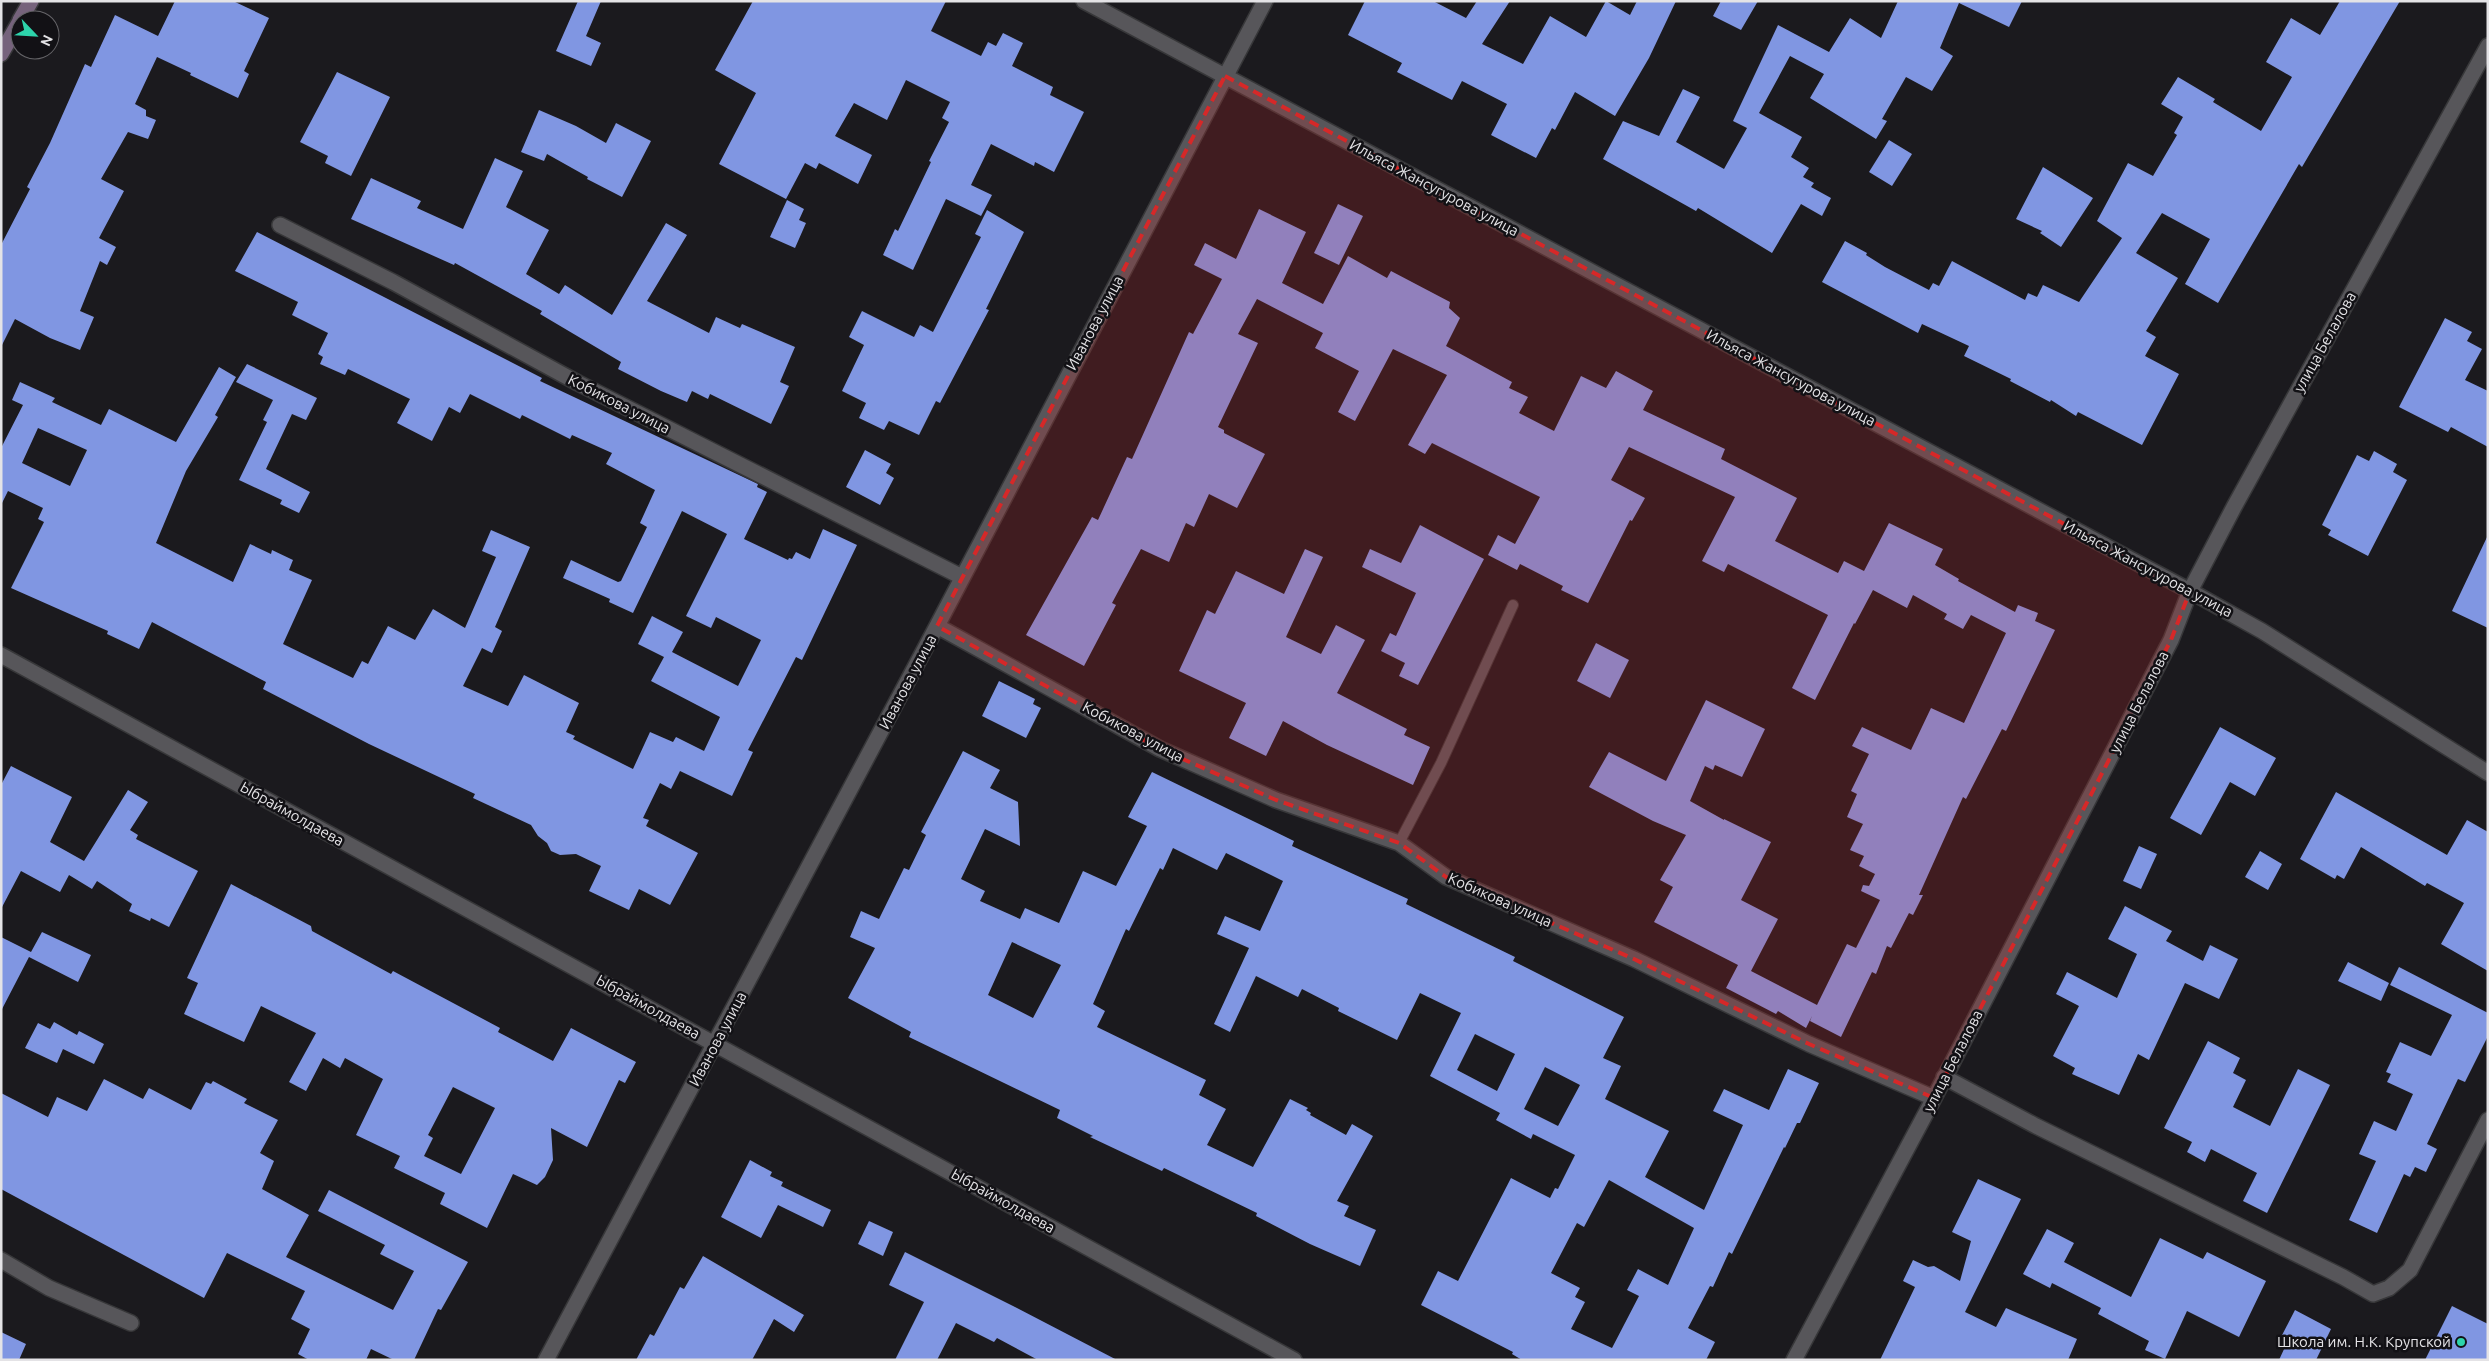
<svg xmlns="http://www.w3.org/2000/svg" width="2489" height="1361" font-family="Ubuntu,sans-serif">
	<rect width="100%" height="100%" fill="#1b1a1e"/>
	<path fill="#8096e2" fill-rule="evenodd" d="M 175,1 L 233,1 L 269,18 L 244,71 L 249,74 L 238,98 L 190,75 L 191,73 L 157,57 L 135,104 L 146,110 L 146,116 L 156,120 L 148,139 L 128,132 L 101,179 L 124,191 L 99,238 L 116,247 L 107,265 L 100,261 L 80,311 L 94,317 L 80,350 L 50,338 L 15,319 L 1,347 L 1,245 L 30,189 L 27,187 L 50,143 L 85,64 L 91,67 L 115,15 L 158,36 Z
		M 578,1 L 601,1 L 586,36 L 601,43 L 591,66 L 556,51 Z
		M 753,1 L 946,1 L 931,31 L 981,56 L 988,42 L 996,46 L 1003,33 L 1023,43 L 1012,66 L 1053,87 L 1050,95 L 1084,112 L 1054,172 L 1035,162 L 1034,166 L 991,144 L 971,185 L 992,195 L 981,216 L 946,199 L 913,270 L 883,255 L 895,229 L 898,231 L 931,162 L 929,161 L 949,122 L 942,118 L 950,102 L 906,80 L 887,120 L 854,103 L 835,136 L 872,155 L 858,184 L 819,163 L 816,169 L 805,163 L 786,199 L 719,164 L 756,93 L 715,70 Z
		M 1365,1 L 1433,1 L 1466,18 L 1477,1 L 1510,1 L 1482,44 L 1523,64 L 1550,16 L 1586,37 L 1606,1 L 1630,15 L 1637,1 L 1676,1 L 1649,58 L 1615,116 L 1575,92 L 1555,130 L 1552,128 L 1536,158 L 1491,135 L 1507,104 L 1462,81 L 1452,100 L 1397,72 L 1402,63 L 1348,35 Z
		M 1721,1 L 1758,1 L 1741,30 L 1713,16 Z
		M 1898,1 L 2022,1 L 2009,27 L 1959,3 L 1940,48 L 1953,56 L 1932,91 L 1906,77 L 1882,119 L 1887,121 L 1876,139 L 1810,98 L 1824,74 L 1790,56 L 1759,113 L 1802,137 L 1791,157 L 1809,168 L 1803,177 L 1814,183 L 1811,187 L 1831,198 L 1822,216 L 1801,204 L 1772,253 L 1698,208 L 1696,211 L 1603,159 L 1623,121 L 1659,136 L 1683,89 L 1700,97 L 1676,142 L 1724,169 L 1747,128 L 1733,121 L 1778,25 L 1829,52 L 1850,18 L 1881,38 Z
		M 2340,1 L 2400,1 L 2302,167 L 2299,164 L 2218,303 L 2185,284 L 2210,239 L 2162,213 L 2136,253 L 2178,278 L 2146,331 L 2156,337 L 2145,356 L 2179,374 L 2142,445 L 2078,412 L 2076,416 L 2051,400 L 2050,402 L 2010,381 L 2011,379 L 1964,356 L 1969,346 L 1922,324 L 1918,333 L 1822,282 L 1845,241 L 1867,253 L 1866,255 L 1885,267 L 1929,290 L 1933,283 L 1939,286 L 1952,261 L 2025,300 L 2028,293 L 2037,297 L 2043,285 L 2079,302 L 2122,238 L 2097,221 L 2128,163 L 2153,176 L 2177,135 L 2174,133 L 2183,117 L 2161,104 L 2178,77 L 2215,99 L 2213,102 L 2261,131 L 2292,77 L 2266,62 L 2291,18 L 2320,35 Z
		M 337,72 L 390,97 L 351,176 L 325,163 L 328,156 L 300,142 Z
		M 539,110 L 576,126 L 606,143 L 616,123 L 651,141 L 622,197 L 587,179 L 588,177 L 547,154 L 544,161 L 521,152 Z
		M 1889,140 L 1912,154 L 1892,186 L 1869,172 Z
		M 495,158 L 523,171 L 506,207 L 549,230 L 526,274 L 559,294 L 565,285 L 612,315 L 666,223 L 687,235 L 647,301 L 709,333 L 716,317 L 740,328 L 742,324 L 795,347 L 780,382 L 789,386 L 771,424 L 710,394 L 708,399 L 692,391 L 687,402 L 661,391 L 618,369 L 621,362 L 540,314 L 542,311 L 455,263 L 454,265 L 351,219 L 371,178 L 421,201 L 417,208 L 463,229 Z
		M 2043,167 L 2093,198 L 2061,247 L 2040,233 L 2042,231 L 2016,219 Z
		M 787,200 L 804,209 L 799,220 L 806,223 L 795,248 L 770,237 Z
		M 1338,204 L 1363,216 L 1339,265 L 1314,253 Z
		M 1259,209 L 1306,232 L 1282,283 L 1323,304 L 1348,256 L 1387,278 L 1391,271 L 1450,302 L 1449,308 L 1460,318 L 1446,346 L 1512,382 L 1509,388 L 1528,397 L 1519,413 L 1554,431 L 1581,376 L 1606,388 L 1616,371 L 1653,391 L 1643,410 L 1725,449 L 1721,459 L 1797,498 L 1775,541 L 1838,573 L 1844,561 L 1864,571 L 1889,523 L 1943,549 L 1935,565 L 1959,579 L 1958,581 L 2015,612 L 2018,605 L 2038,613 L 2035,621 L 2055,630 L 2006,731 L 2002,729 L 1966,799 L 1963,797 L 1919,895 L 1923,895 L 1913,915 L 1909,913 L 1891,948 L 1887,946 L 1876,974 L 1872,972 L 1841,1037 L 1810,1021 L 1812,1016 L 1806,1028 L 1778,1011 L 1776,1014 L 1726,988 L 1738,965 L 1654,922 L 1673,887 L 1660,880 L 1686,835 L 1653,821 L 1589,787 L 1609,752 L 1666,781 L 1706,700 L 1765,729 L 1742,777 L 1715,765 L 1713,770 L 1705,766 L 1690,801 L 1724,820 L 1724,819 L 1771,842 L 1741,900 L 1778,919 L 1751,971 L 1817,1005 L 1847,944 L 1856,948 L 1880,900 L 1861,891 L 1863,885 L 1869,886 L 1875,874 L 1859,866 L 1864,856 L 1850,850 L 1863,824 L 1847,817 L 1857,794 L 1851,791 L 1869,754 L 1852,746 L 1862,727 L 1911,750 L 1931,708 L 1964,723 L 2006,633 L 1971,615 L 1963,629 L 1944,619 L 1947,614 L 1913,595 L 1907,608 L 1873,590 L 1855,624 L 1854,623 L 1815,700 L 1792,688 L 1828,615 L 1728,564 L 1724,572 L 1702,561 L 1735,497 L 1629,447 L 1611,480 L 1645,498 L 1632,521 L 1630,520 L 1588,603 L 1561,590 L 1563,586 L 1520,564 L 1517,570 L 1488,555 L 1498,535 L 1515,544 L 1540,497 L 1432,443 L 1425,454 L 1408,445 L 1447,375 L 1393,349 L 1355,421 L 1338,412 L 1359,371 L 1315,348 L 1323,333 L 1257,299 L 1238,334 L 1258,343 L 1218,427 L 1224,430 L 1224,433 L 1265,454 L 1237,508 L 1209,494 L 1194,527 L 1186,523 L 1169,562 L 1141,549 L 1112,603 L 1116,605 L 1084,666 L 1026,635 L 1092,517 L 1098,520 L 1127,457 L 1132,459 L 1189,332 L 1193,334 L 1222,279 L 1194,265 L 1205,243 L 1236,259 Z
		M 987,210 L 1024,232 L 986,309 L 989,310 L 940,403 L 936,401 L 919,435 L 889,421 L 884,430 L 859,418 L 866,403 L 842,391 L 864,345 L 849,337 L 862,311 L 914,337 L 920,325 L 933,332 L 981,237 L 975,234 Z
		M 257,232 L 542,378 L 540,381 L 758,484 L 757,487 L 767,492 L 744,539 L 788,560 L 789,558 L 792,559 L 796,552 L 810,559 L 823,529 L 857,545 L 802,660 L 796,657 L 748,750 L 753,752 L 732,796 L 680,771 L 671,789 L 660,783 L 643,818 L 649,820 L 646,826 L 698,853 L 670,905 L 639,889 L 629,910 L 589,891 L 601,866 L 576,854 L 560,855 L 551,851 L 547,843 L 538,836 L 531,825 L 473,798 L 475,794 L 369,744 L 263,689 L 266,682 L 152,622 L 139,649 L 107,634 L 108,631 L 11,588 L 44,522 L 38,519 L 43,508 L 8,491 L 1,505 L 1,448 L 23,405 L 12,400 L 20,382 L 55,398 L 52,402 L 101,425 L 109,409 L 176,442 L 219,367 L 236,377 L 215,415 L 218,417 L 186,471 L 156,543 L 233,582 L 250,544 L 271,554 L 272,550 L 293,560 L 289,570 L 312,580 L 283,644 L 353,678 L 362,661 L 368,664 L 388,626 L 415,640 L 433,609 L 465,628 L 496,557 L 482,551 L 491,530 L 530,547 L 495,627 L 502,631 L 492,653 L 482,648 L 463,686 L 508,706 L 524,675 L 579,703 L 566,732 L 575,736 L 573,739 L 633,769 L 650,732 L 673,742 L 676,737 L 704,751 L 720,717 L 651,681 L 664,657 L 638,644 L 652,616 L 683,632 L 672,652 L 738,686 L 761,640 L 716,617 L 711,628 L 686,616 L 727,534 L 682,511 L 633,613 L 609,602 L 610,599 L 563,578 L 571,560 L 618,582 L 621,581 L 647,527 L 640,523 L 655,490 L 606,464 L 612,453 L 572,435 L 570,439 L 522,415 L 520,419 L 470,394 L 460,413 L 449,407 L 432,441 L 397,423 L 410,399 L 348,369 L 345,375 L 320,364 L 323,357 L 318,354 L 328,333 L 292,315 L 298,302 L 235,271 ZM 38,428 L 87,450 L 70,486 L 22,463 Z
		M 2445,318 L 2472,332 L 2467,341 L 2482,349 L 2465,380 L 2488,391 L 2488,447 L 2451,427 L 2448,432 L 2399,407 Z
		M 247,364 L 317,398 L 306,420 L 292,414 L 266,469 L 310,492 L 299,513 L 280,504 L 282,500 L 239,480 L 267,422 L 263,420 L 273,400 L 236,382 Z
		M 865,450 L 891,464 L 886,473 L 894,478 L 880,505 L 846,487 Z
		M 2374,451 L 2397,464 L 2393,472 L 2407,480 L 2368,556 L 2328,535 L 2331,530 L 2322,525 L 2357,455 L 2369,461 Z
		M 1420,525 L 1484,559 L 1418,685 L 1399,676 L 1405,663 L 1381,651 L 1390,633 L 1396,636 L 1416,593 L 1362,567 L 1370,549 L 1401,563 Z
		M 2488,535 L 2488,628 L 2452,611 Z
		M 1305,549 L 1323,557 L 1286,637 L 1321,654 L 1336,625 L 1365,640 L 1337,693 L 1407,729 L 1404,735 L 1430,747 L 1413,785 L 1327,745 L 1283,721 L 1266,756 L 1229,738 L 1246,703 L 1179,671 L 1207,610 L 1215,614 L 1236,571 L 1284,594 Z
		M 1596,643 L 1629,660 L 1610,698 L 1577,681 Z
		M 999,681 L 1035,699 L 1033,704 L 1041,708 L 1026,738 L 982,716 Z
		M 2220,727 L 2276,758 L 2255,796 L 2230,782 L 2201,835 L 2170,818 Z
		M 963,751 L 1000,770 L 990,788 L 1018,802 L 1020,846 L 985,829 L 961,879 L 985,891 L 980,901 L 1020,919 L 1025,908 L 1059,923 L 1083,871 L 1116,886 L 1147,826 L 1128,817 L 1152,772 L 1294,841 L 1292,846 L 1408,899 L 1406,904 L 1515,957 L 1513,961 L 1624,1017 L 1603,1058 L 1621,1066 L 1605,1099 L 1669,1131 L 1645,1177 L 1704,1210 L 1743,1125 L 1713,1111 L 1724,1089 L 1769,1110 L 1788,1069 L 1819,1083 L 1800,1123 L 1797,1123 L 1785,1148 L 1784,1147 L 1732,1254 L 1729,1252 L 1713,1287 L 1710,1286 L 1688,1328 L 1715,1342 L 1706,1360 L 1522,1360 L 1512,1354 L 1513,1352 L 1421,1305 L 1438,1271 L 1458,1281 L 1511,1178 L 1550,1198 L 1555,1188 L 1558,1189 L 1575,1155 L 1533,1134 L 1531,1139 L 1496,1120 L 1500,1113 L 1430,1076 L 1461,1013 L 1420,993 L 1397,1040 L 1338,1011 L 1339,1008 L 1302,989 L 1298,997 L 1256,976 L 1230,1032 L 1214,1024 L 1249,948 L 1217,934 L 1225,916 L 1260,931 L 1283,881 L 1226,853 L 1217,870 L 1173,848 L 1163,870 L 1160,868 L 1154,880 L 1129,931 L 1126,929 L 1093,1004 L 1105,1011 L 1097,1027 L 1206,1080 L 1199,1095 L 1226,1109 L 1207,1145 L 1253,1167 L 1290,1099 L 1308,1108 L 1306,1110 L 1311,1113 L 1310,1115 L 1346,1135 L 1352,1124 L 1373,1136 L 1337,1201 L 1349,1206 L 1344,1216 L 1376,1230 L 1360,1266 L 1310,1244 L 1256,1216 L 1257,1213 L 1164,1168 L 1162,1171 L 1090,1137 L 1093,1136 L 1057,1118 L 1060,1110 L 909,1037 L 911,1032 L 848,998 L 875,948 L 850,937 L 861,911 L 879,919 L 904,868 L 909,870 L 926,835 L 921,832 ZM 1012,942 L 1061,965 L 1033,1018 L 988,995 ZM 1475,1034 L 1515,1054 L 1497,1091 L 1457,1070 ZM 1545,1067 L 1580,1085 L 1558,1126 L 1524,1109 ZM 1609,1180 L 1694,1228 L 1668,1285 L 1638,1269 L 1627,1290 L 1639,1296 L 1612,1348 L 1571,1329 L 1585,1302 L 1575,1297 L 1580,1288 L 1551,1273 L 1577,1223 L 1584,1227 Z
		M 11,766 L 72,797 L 50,842 L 84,861 L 128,790 L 148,802 L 130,830 L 138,835 L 136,839 L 198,871 L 169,927 L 151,918 L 150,921 L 129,911 L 132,904 L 97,881 L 92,889 L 69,875 L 60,892 L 21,871 L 1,909 L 1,785 Z
		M 2336,792 L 2447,855 L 2467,820 L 2488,832 L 2488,971 L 2441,944 L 2464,903 L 2427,883 L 2425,886 L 2361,847 L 2344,879 L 2337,875 L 2335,879 L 2300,859 Z
		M 2139,846 L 2157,854 L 2141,889 L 2123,881 Z
		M 2260,851 L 2282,864 L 2268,890 L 2245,877 Z
		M 231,884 L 311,926 L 312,931 L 391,974 L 393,971 L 500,1028 L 498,1032 L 553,1061 L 571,1028 L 636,1062 L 625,1083 L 619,1080 L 587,1147 L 551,1128 L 553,1160 L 545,1177 L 537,1185 L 513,1174 L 487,1228 L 440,1204 L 445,1193 L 394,1168 L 400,1156 L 356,1135 L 383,1079 L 345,1058 L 340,1068 L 323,1058 L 306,1091 L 289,1082 L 316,1033 L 261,1006 L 244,1042 L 184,1014 L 198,983 L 187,978 ZM 453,1087 L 495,1108 L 461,1174 L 424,1156 L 433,1138 L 428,1135 Z
		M 2125,906 L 2172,931 L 2166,941 L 2203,961 L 2210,945 L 2238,959 L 2219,999 L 2185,983 L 2149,1060 L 2138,1054 L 2119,1095 L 2072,1074 L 2075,1068 L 2053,1056 L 2079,1006 L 2056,994 L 2067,972 L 2117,998 L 2137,954 L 2108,939 Z
		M 42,932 L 91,955 L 78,982 L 29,957 L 1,1011 L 1,937 L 31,952 Z
		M 2348,962 L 2389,983 L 2381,1001 L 2338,981 Z
		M 2399,967 L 2488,1013 L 2488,1036 L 2465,1082 L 2458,1079 L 2427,1144 L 2437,1149 L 2426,1172 L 2415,1167 L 2410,1177 L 2404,1174 L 2377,1233 L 2349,1220 L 2376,1161 L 2359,1154 L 2374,1121 L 2396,1131 L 2413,1094 L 2387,1082 L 2391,1074 L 2386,1072 L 2400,1042 L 2431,1056 L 2452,1015 L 2390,985 Z
		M 54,1022 L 77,1035 L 79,1031 L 104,1044 L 94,1064 L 63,1049 L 57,1063 L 25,1048 L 38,1023 L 50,1029 Z
		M 2208,1041 L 2240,1058 L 2233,1073 L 2246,1080 L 2233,1107 L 2270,1126 L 2298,1069 L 2330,1085 L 2267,1213 L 2243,1201 L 2257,1173 L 2211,1149 L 2205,1162 L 2187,1152 L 2192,1142 L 2164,1128 Z
		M 104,1079 L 143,1099 L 149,1088 L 191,1110 L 206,1082 L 211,1084 L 213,1081 L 247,1099 L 244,1103 L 278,1120 L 260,1153 L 274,1161 L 262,1189 L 309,1215 L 286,1257 L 393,1310 L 414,1271 L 380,1254 L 385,1245 L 318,1211 L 329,1190 L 468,1262 L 441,1310 L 438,1309 L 414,1360 L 394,1360 L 371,1349 L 366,1360 L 309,1360 L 298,1354 L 310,1329 L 291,1319 L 305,1291 L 227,1253 L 204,1298 L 1,1189 L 1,1093 L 48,1117 L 57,1097 L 87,1111 Z
		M 750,1160 L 772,1172 L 770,1176 L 783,1182 L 781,1186 L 831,1210 L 823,1227 L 778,1205 L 761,1238 L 721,1217 Z
		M 1978,1179 L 2021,1199 L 1965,1312 L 1996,1327 L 2006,1308 L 2077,1339 L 2068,1360 L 1880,1360 L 1915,1287 L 1903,1281 L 1913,1260 L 1928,1267 L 1934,1266 L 1960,1281 L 1971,1241 L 1952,1232 Z
		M 869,1221 L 893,1232 L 883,1256 L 858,1244 Z
		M 2047,1229 L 2074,1243 L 2064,1262 L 2131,1297 L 2160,1238 L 2203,1259 L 2207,1252 L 2266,1281 L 2239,1337 L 2187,1311 L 2165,1359 L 2145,1350 L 2149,1341 L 2098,1314 L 2101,1308 L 2052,1283 L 2050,1288 L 2023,1274 Z
		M 905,1252 L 1013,1306 L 1117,1360 L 1038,1360 L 997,1338 L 994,1342 L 956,1323 L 937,1360 L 895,1360 L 924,1302 L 889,1285 Z
		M 703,1256 L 804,1315 L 794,1332 L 774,1319 L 752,1360 L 636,1360 L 650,1334 L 654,1336 L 680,1287 L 684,1289 Z
		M 2452,1306 L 2488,1324 L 2488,1360 L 2425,1360 Z
		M 2295,1310 L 2331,1329 L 2316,1360 L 2279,1360 L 2285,1347 L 2278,1343 Z
		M 1,1332 L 26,1344 L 19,1360 L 1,1360 Z"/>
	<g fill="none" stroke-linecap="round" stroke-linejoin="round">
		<g stroke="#373739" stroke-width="12">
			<path id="lane" d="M 1399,843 L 1441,763 L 1513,605"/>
		</g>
		<g stroke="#373739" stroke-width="18">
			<path id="street" d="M 1084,1 L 2190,591 L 2262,631 L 2488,773
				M 280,225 L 393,282 L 578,383 L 962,577
				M 937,626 L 1160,749 L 1276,800 L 1399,843 L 1446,877 L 1634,959 L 1809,1044 L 1934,1098
				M 1,655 L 1294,1360
				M 1944,1077 L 2036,1126 L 2343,1277 L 2373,1294 L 2389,1288 L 2410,1270 L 2488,1120
				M 1,1260 L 49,1288 L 131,1323
				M 546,1360 L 937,626 L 1265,1
				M 1794,1360 L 1934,1098 L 2171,640 L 2190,591 L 2234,507 L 2488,46"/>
		</g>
		<g stroke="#373739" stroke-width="18">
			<path id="secondary" d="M 20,20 L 31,1
				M 1,54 L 20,21"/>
		</g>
		<use href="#lane" stroke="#57565a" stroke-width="10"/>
		<use href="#street" stroke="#57565a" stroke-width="15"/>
		<use href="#secondary" stroke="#76637c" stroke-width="15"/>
	</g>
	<path fill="#d62828" fill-opacity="0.2" stroke="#d62828" stroke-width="4" stroke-dasharray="10 6" stroke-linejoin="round" d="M 1225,76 L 2190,591 L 2171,640 L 1934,1098 L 1809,1044 L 1634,959 L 1446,877 L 1399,843 L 1276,800 L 1160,749 L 937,626 Z"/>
	<circle fill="#2dd4ab" stroke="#121115" stroke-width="2" cx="2461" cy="1342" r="5"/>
	<g text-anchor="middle" stroke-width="5" stroke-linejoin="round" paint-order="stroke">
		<g font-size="15" fill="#e4e3e6" stroke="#121115">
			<text transform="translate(1434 188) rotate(28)" y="5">Ильяса Жансугурова улица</text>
			<text transform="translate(1095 323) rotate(-62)" y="5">Иванова улица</text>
			<text transform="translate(2325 342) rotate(-61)" y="5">улица Белалова</text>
			<text transform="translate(1791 378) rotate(28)" y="5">Ильяса Жансугурова улица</text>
			<text transform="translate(619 404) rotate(27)" y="5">Кобикова улица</text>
			<text transform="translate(2148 569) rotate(28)" y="5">Ильяса Жансугурова улица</text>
			<text transform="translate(908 682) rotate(-62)" y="5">Иванова улица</text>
			<text transform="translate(2139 702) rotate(-63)" y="5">улица Белалова</text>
			<text transform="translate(1133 732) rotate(28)" y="5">Кобикова улица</text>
			<text transform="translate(292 814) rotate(29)" y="5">Ыбраймолдаева</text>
			<text transform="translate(1500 900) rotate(24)" y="5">Кобикова улица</text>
			<text transform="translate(648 1007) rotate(29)" y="5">Ыбраймолдаева</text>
			<text transform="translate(718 1039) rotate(-62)" y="5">Иванова улица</text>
			<text transform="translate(1953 1061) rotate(-63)" y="5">улица Белалова</text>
			<text transform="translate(1003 1201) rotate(29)" y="5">Ыбраймолдаева</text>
		</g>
		<g font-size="15" fill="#e4e3e6" stroke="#121115" text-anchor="end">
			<text x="2451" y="1347">Школа им. Н.К. Крупской</text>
		</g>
	</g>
	<rect width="2489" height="1361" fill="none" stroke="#e4e3e6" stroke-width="5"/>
	<g transform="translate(35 35) rotate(115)"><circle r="24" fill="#121115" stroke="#666569"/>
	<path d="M0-4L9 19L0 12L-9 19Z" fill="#2dd4ab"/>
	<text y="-8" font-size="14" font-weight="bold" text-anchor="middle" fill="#e4e3e6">N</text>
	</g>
</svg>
